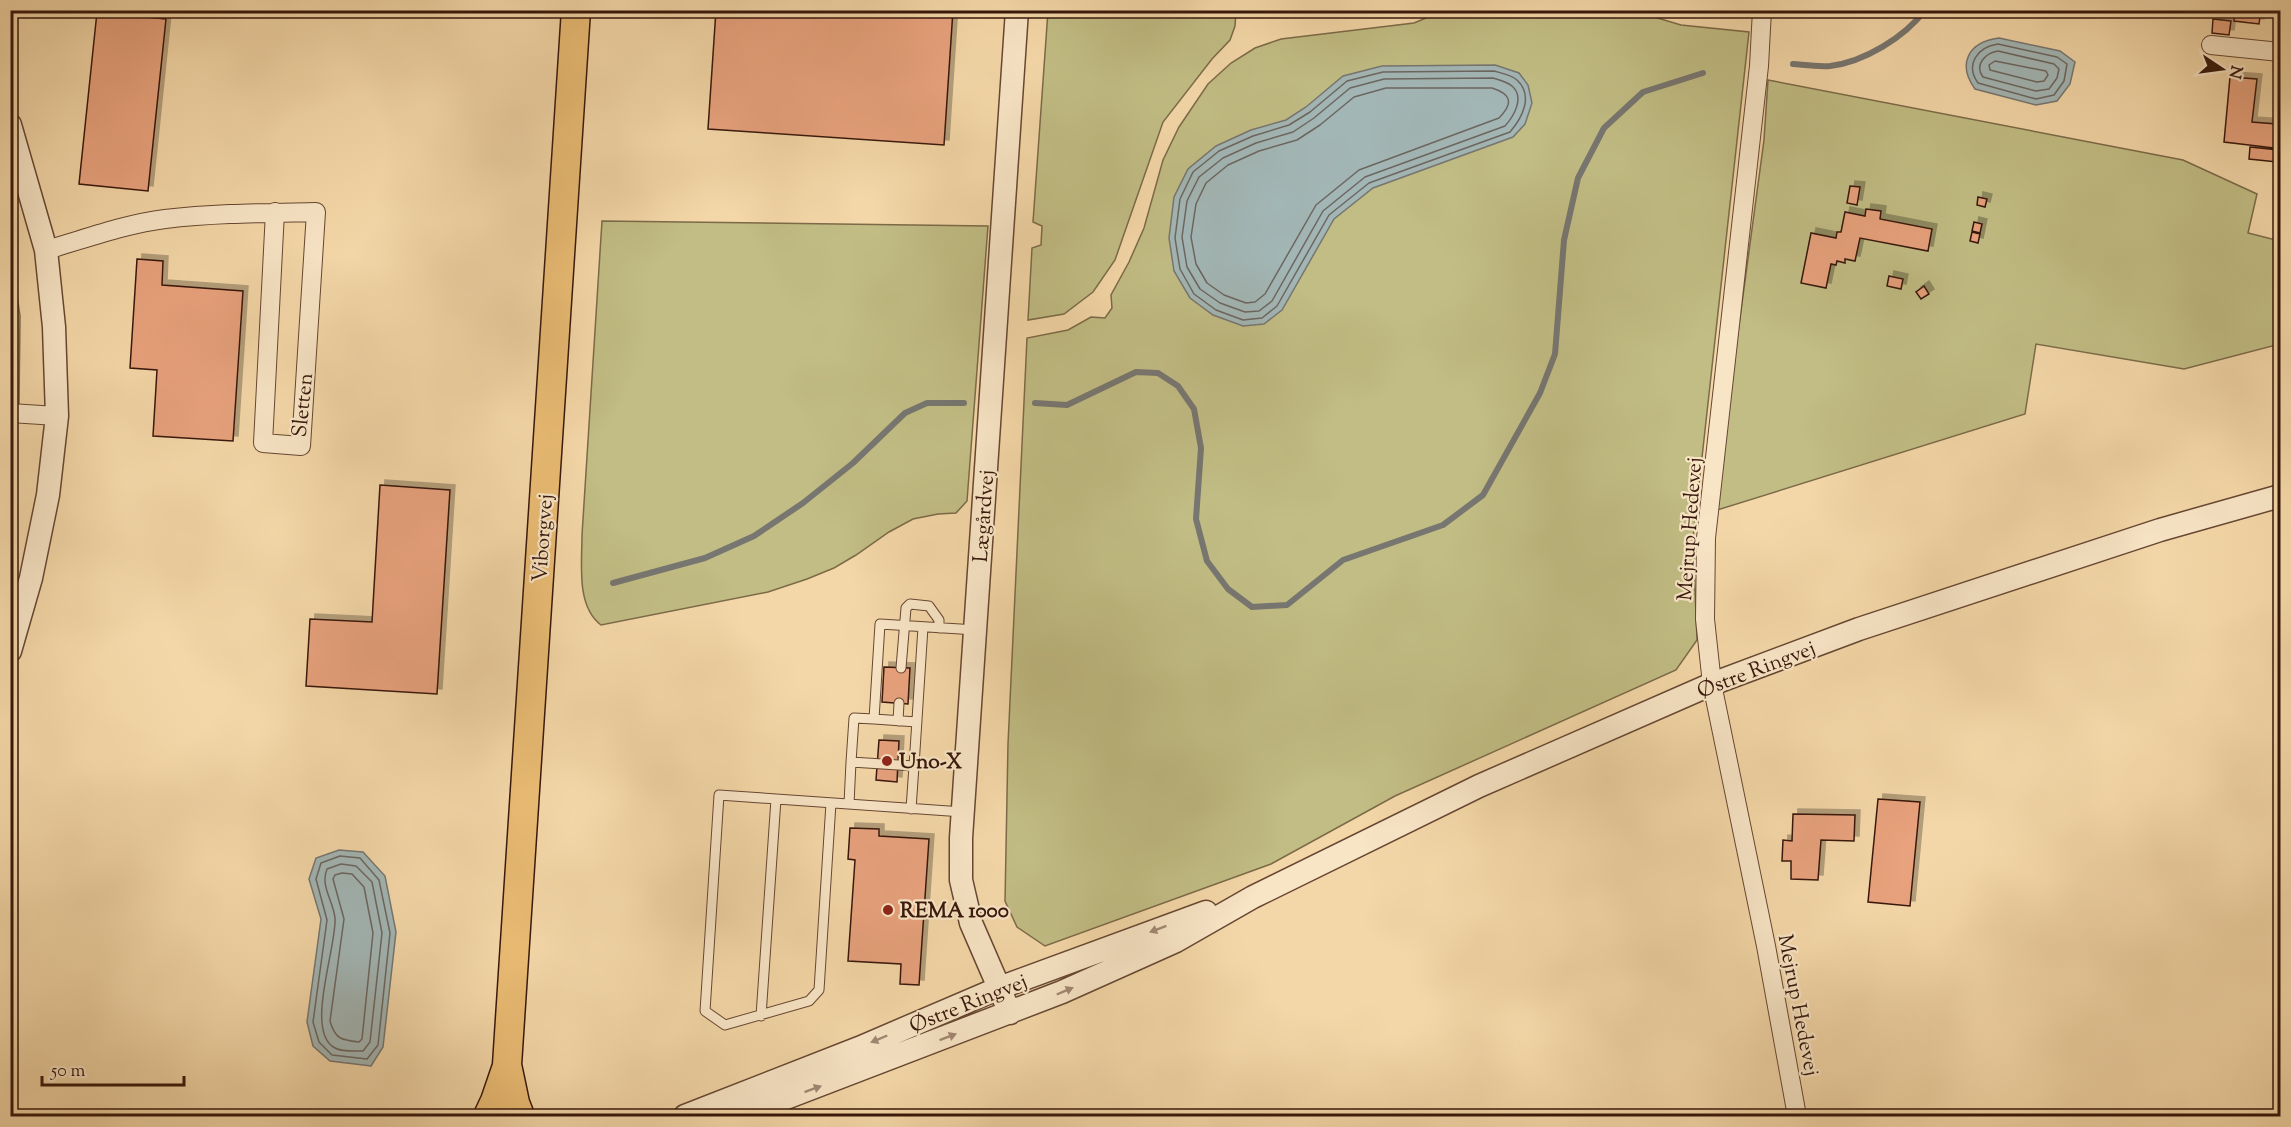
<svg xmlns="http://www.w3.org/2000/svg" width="2291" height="1127" font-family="'Sorts Mill Goudy',serif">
	<defs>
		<filter id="shadow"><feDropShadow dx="5" dy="-5" stdDeviation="0" flood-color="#0004"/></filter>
	</defs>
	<rect width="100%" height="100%" fill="#f4d7a8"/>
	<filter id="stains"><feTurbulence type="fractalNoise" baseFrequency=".00333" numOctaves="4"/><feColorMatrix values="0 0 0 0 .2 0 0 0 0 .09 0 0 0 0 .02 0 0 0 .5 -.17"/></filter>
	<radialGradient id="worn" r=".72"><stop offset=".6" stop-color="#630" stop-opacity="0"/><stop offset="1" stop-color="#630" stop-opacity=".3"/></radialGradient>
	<path fill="#c1bd84" stroke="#7c6a48" stroke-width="1.5" d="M 1048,11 L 1236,11 L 1235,26 L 1230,40 L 1212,59 L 1163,122 L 1115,260 L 1093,292 L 1064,314 L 1028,320 L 1032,248 L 1041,245 L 1042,226 L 1033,222 Z
		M 1443,11 L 1634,11 L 1681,25 L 1749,32 L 1693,539 L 1697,640 L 1676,670 L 1395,796 L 1271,864 L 1045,946 L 1017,927 L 1005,901 L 1008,744 L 1027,338 L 1068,330 L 1091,317 L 1105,318 L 1112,308 L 1111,295 L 1129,262 L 1144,228 L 1163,160 L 1179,127 L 1208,84 L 1231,63 L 1255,48 L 1281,39 L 1414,23 Z
		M 1768,80 L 2183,160 L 2257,194 L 2248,233 L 2280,241 L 2280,344 L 2184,369 L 2036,344 L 2025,414 L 1714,511 L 1764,140 Z
		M 602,221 L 988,226 L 967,501 L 956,513 L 938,514 L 913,519 L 889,532 L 856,555 L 834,568 L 807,579 L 768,592 L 601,625 C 576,606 582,564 582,535 Z
		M 10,248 L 20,316 L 19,404 L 11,403 Z"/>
	<path fill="#a2b6b5" stroke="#777671" stroke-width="1.5" d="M 1999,38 L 2060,51 L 2075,62 L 2070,84 L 2057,101 L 2036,105 L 1975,89 C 1957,64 1968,42 1999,38 Z
		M 1495,65 L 1519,73 L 1528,85 L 1532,103 L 1525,124 L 1513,137 L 1373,188 L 1334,219 L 1282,310 L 1264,324 L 1243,326 L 1213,315 L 1190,298 L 1174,271 L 1169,238 L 1174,197 L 1188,169 L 1216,146 L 1251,130 L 1286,120 L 1306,107 L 1343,76 L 1382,66 Z
		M 339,850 L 363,852 L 385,876 L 396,932 L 383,1047 L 371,1066 L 330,1061 L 313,1046 L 307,1022 L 321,919 L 309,879 L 316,858 Z"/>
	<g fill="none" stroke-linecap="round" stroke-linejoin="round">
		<path stroke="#6c6660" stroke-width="1.5" d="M 1998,44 L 2057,57 L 2067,64 L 2064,81 L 2054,95 L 2036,99 L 1978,83 C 1965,65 1977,47 1998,44 Z
			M 1998,51 L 2054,64 L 2059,69 L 2057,78 L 2049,89 L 2036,91 L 1983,77 C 1974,65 1985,53 1998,51 Z
			M 1995,61 L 2046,71 L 2048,75 L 2044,81 L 2037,82 L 1990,70 L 1989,65 Z
			M 1494,71 C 1501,73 1512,75 1517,80 C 1534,96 1522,118 1510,132 L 1369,183 L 1329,215 L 1277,306 L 1262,318 L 1243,320 L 1216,310 L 1194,294 L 1180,269 L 1175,238 L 1180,199 L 1193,172 L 1219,151 L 1253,136 L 1289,125 L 1310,112 L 1347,81 L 1383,72 Z
			M 1493,78 C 1499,80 1507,82 1512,86 C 1525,97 1514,116 1505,126 L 1365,177 L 1323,211 L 1272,301 L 1259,311 L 1245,312 L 1220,303 L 1200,289 L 1187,267 L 1182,237 L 1187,201 L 1199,177 L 1223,158 L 1256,143 L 1293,132 L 1314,118 L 1350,88 L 1384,79 Z
			M 1492,88 C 1511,94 1514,103 1499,118 L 1359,170 L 1316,205 L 1265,294 L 1255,302 L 1246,303 L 1224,295 L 1207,283 L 1196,264 L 1191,237 L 1196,204 L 1206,183 L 1228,165 L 1259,151 L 1297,140 L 1320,125 L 1354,97 L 1386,88 Z
			M 340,856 L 360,858 L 379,880 L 390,933 L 378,1045 L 367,1059 L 332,1055 L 319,1042 L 313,1022 L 327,920 L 316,879 L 321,863 Z
			M 341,864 L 356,866 L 372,882 L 382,933 L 370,1042 L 363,1051 C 355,1051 342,1052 335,1048 C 304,1032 337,947 335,918 C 333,900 320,886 327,869 Z
			M 342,873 L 352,874 L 364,887 L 373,933 L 362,1039 L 359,1042 C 341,1040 335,1039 330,1021 L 344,919 L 333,879 L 335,875 Z"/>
		<path stroke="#777671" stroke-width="6" d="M 1793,64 C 1805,65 1818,67 1830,66 C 1864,62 1905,37 1925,10
			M 1035,403 L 1067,405 L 1136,372 L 1158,373 L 1178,386 L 1194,409 L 1201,448 L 1196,519 L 1207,561 L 1228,589 L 1252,607 L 1287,605 L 1343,560 L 1443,525 L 1483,495 L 1540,393 L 1555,354 L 1564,240 L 1578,178 L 1604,128 L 1643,92 L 1703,73
			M 613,583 L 705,558 L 754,536 L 803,503 L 853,463 L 905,413 L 927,403 L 964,403"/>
	</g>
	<path fill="#e8a27d" stroke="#37170b" stroke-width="1.5" filter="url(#shadow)" d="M 716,10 L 953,10 L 944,145 L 708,129 Z
		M 2235,10 L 2261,10 L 2259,24 L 2234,21 Z
		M 97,12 L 166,19 L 148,191 L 79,184 Z
		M 2213,19 L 2231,21 L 2229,35 L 2212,33 Z
		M 2230,77 L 2257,79 L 2252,122 L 2277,124 L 2274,148 L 2224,142 Z
		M 2250,147 L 2279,150 L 2277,162 L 2249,159 Z
		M 1850,186 L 1860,187 L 1857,205 L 1847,203 Z
		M 1978,197 L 1987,199 L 1985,207 L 1977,205 Z
		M 1866,209 L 1881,211 L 1880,219 L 1932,229 L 1928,251 L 1860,238 L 1855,261 L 1845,259 L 1845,263 L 1837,261 L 1836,265 L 1831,264 L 1826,288 L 1801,283 L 1811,233 L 1836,238 L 1837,232 L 1841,232 L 1845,212 L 1865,216 Z
		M 1974,222 L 1982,224 L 1980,233 L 1972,231 Z
		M 1972,232 L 1980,234 L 1978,243 L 1970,241 Z
		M 137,259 L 163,261 L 162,285 L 243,291 L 233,441 L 153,436 L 157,370 L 130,368 Z
		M 1889,276 L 1903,279 L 1901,289 L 1887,286 Z
		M 1924,286 L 1929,294 L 1921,299 L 1916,292 Z
		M 380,485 L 450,490 L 437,694 L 306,686 L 310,619 L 372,622 Z
		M 884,667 L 910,668 L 908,704 L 882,702 Z
		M 879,740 L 899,741 L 897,782 L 876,780 Z
		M 1878,799 L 1920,802 L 1910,906 L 1868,902 Z
		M 1793,814 L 1855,815 L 1854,841 L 1821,840 L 1818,880 L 1791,879 L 1791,861 L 1782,861 L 1783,840 L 1792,841 Z
		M 850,828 L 879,829 L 879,836 L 929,839 L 919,985 L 900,984 L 901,964 L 848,961 L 855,860 L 848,859 Z"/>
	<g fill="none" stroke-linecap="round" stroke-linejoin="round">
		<g stroke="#664732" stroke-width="11">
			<path id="service" d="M 901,668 L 906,608 L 910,604 L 929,606 L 939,620 L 939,628
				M 874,719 L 854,718 L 851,762 L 914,766 L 923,627
				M 898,721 L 899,703
				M 917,722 L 874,719 L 880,624 L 976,630
				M 831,803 L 819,990 L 809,1001 L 725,1025 L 705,1011 L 719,795 C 800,801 881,807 963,812
				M 849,804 L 851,762
				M 911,809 L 914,766
				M 761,1016 L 776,799"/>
		</g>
		<g stroke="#664732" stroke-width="20">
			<path id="minor" d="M 1762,10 L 1759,66 L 1706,538 L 1705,619 L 1712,684 L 1766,946 L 1797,1116
				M 2211,45 L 2280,52
				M 46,250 C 85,239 125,224 165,219 C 215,213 266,213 316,212 L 301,446 L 263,443 L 275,212
				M 10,413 L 57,416"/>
		</g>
		<g stroke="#664732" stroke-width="25">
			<path id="tertiary" d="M 10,125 L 46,250 L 54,327 L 57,416 L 48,495 L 31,578 L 10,651
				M 1010,1013 L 971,923 L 961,880 L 961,838 L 1017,10
				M 685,1116 L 859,1048 L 999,988 L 1206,912
				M 739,1116 L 1062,992 L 1176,941 L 1253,897 L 1479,786 L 1712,684 L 1859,629 L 2160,530 L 2280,496"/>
		</g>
		<g stroke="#37170b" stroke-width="31">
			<path id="primary" d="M 488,1116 L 495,1101 L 507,1066
				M 520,1116 L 515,1103 L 507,1065 L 576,10"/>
		</g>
		<use href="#service" stroke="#f8e5c6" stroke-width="9"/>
		<use href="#minor" stroke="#f8e5c6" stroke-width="18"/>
		<use href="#tertiary" stroke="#f8e5c6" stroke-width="22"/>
		<use href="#primary" stroke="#eabc74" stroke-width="28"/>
	</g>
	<defs><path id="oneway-solid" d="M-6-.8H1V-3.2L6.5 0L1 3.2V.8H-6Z" transform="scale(1.5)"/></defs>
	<g fill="#a18872">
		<use href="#oneway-solid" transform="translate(1158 929) rotate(159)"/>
		<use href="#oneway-solid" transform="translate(1065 991) rotate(-23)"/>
		<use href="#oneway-solid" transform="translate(948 1037) rotate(-21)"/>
		<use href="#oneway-solid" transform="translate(879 1039) rotate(157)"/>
		<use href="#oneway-solid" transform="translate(813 1089) rotate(-20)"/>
	</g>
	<g fill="#8f2418" stroke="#f8e5c6" stroke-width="2">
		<circle cx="887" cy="761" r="6"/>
		<circle cx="888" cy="910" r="6"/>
	</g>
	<g text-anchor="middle" stroke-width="4.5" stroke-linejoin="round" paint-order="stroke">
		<g font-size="21" fill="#37170b" stroke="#f8e5c6">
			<text transform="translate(302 405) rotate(-84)" y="7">Sletten</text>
			<text transform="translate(983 516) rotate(-86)" y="7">Lægårdvej</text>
			<text transform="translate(1689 529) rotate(-86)" y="7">Mejrup Hedevej</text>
			<text transform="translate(542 538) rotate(-86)" y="7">Viborgvej</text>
			<text transform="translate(1756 669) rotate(-21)" y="7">Østre Ringvej</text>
			<text transform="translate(968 1003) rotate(-22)" y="7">Østre Ringvej</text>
			<text transform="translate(1799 1005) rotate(79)" y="7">Mejrup Hedevej</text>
		</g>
		<g font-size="21" font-weight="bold" fill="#37170b" stroke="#f8e5c6" text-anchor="start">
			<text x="899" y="768">Uno-X</text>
			<text x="900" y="917">REMA 1000</text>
		</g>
	</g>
	<rect width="2291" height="1127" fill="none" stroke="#f4d7a8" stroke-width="36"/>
	<rect x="12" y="12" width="2267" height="1103" fill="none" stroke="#37170b" stroke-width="3"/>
	<rect x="18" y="18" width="2255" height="1091" fill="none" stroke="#37170b" stroke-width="1.5"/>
	<g transform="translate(2222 69) rotate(103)" stroke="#f8e5c6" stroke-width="4.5" paint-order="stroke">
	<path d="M0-4.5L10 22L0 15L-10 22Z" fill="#37170b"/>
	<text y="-9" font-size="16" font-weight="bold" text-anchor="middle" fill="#37170b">N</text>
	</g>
	<path d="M42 1076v9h142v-9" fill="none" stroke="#37170b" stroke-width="3"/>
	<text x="51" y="1076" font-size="18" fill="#37170b" stroke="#f8e5c6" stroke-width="4.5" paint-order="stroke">50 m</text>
	<rect width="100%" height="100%" filter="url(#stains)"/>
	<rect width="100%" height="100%" fill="url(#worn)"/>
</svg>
